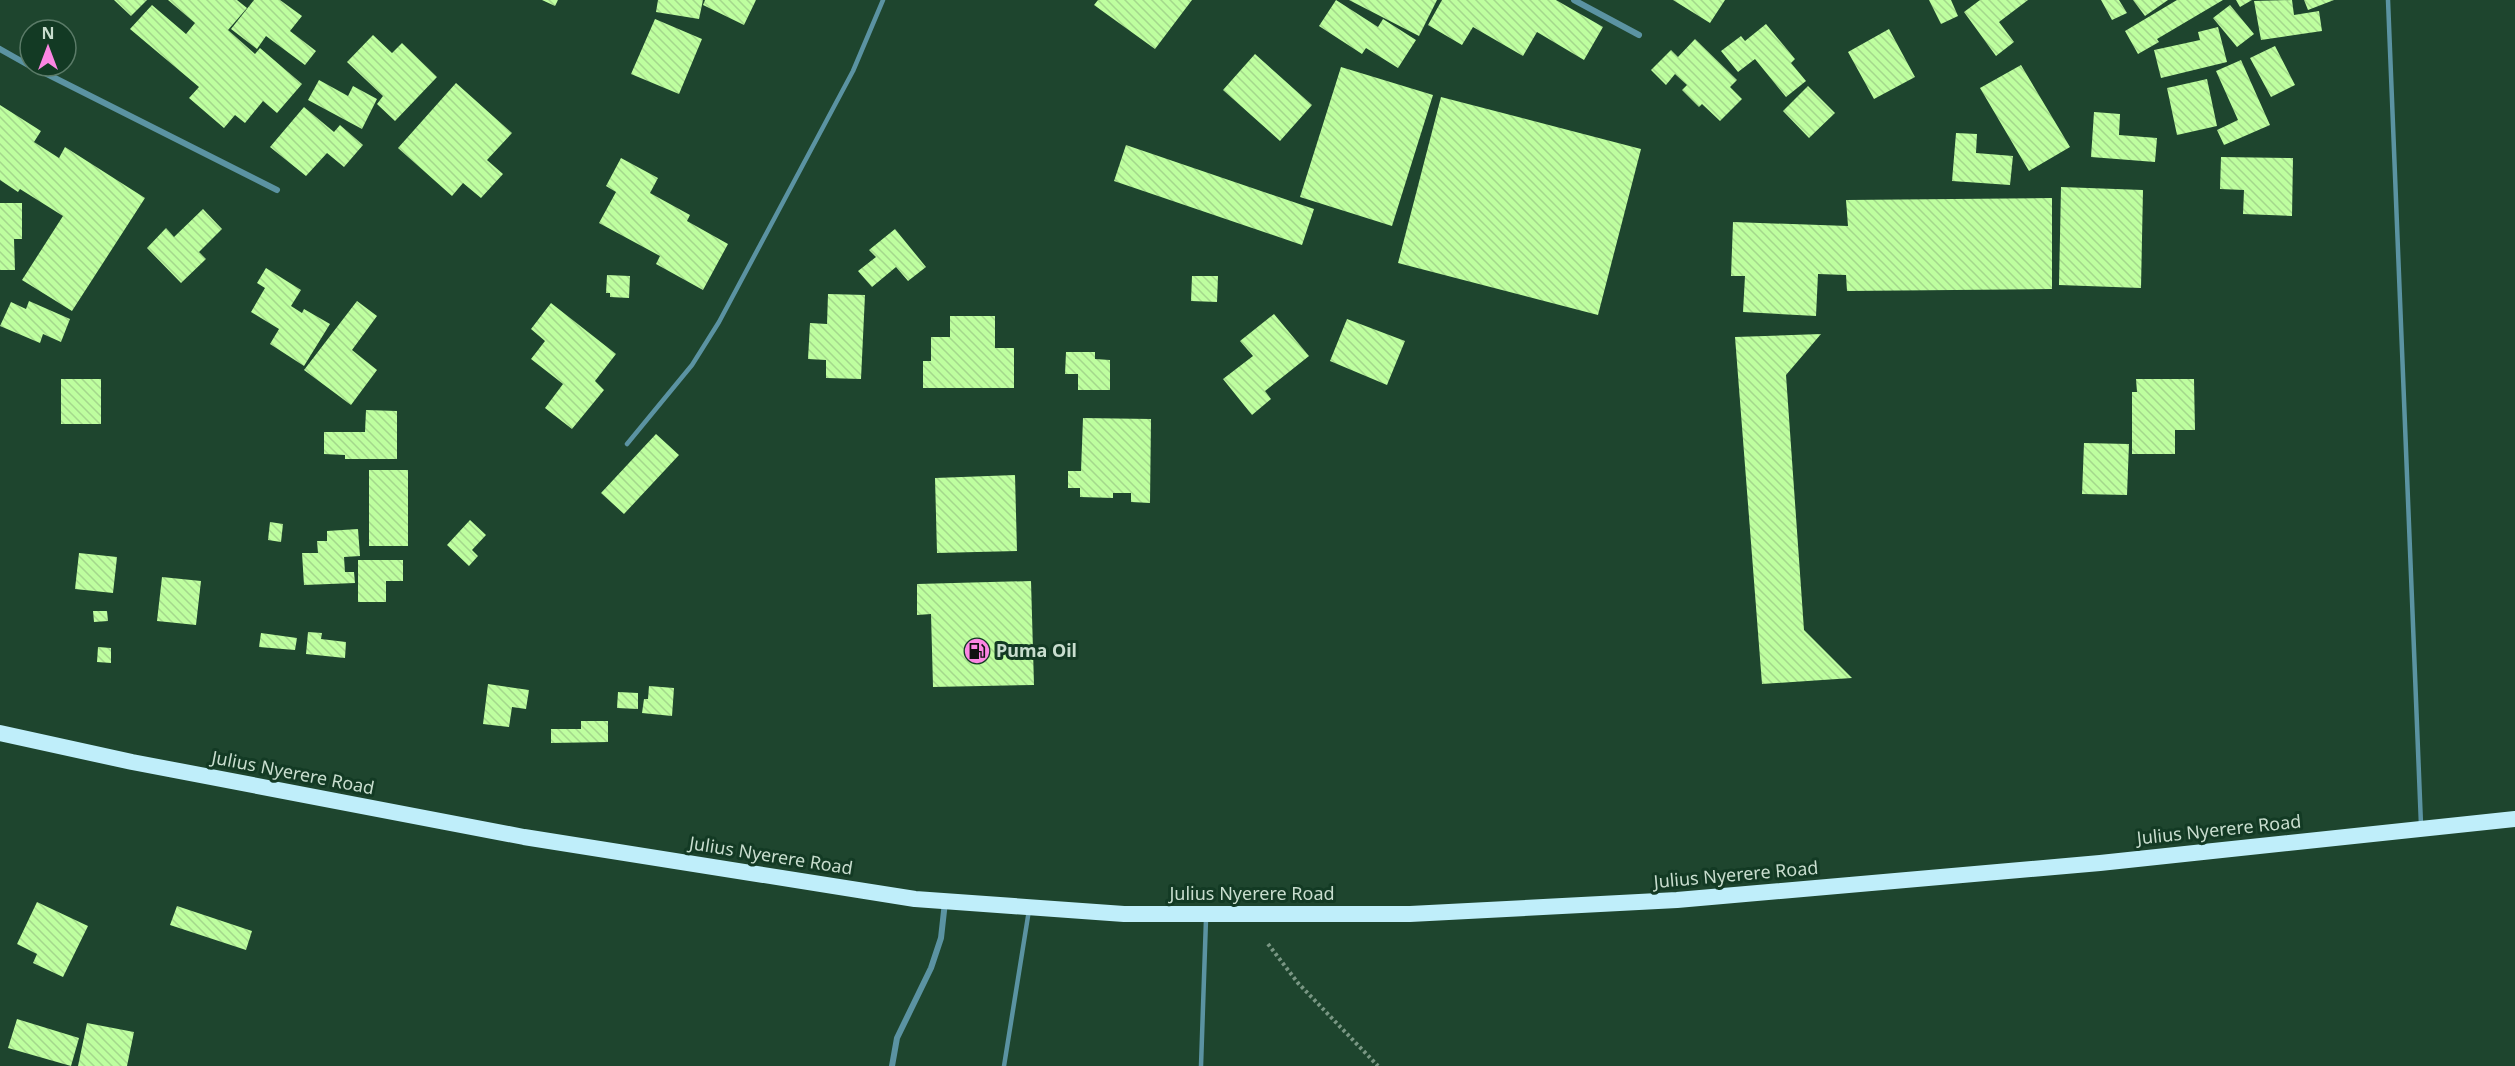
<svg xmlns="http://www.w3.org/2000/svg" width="2515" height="1066" font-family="'Noto Sans',sans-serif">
	<defs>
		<pattern id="building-back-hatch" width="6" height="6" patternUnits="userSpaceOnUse" patternTransform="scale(1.5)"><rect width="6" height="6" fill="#befe9f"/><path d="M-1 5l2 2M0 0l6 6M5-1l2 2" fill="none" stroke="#a4d88c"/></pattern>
	</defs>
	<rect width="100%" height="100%" fill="#1e452e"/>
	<path fill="url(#building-back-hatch)" d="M 114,0 L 147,0 L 131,16 Z
		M 168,0 L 237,0 L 247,8 L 228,30 L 255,54 L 260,48 L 302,84 L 277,113 L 263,101 L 245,123 L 235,115 L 224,128 L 189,98 L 199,87 L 130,29 L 152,5 L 186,34 L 195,23 Z
		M 254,0 L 280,0 L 302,16 L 290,31 L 316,51 L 305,65 L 266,36 L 257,49 L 231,29 Z
		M 542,0 L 558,0 L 555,6 Z
		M 658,0 L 703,0 L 699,19 L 656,12 Z
		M 705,0 L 756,0 L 744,25 L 703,5 Z
		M 1098,0 L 1192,0 L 1155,49 L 1094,5 Z
		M 1336,0 L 1378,27 L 1383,19 L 1416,40 L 1398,68 L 1366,48 L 1362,54 L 1319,26 Z
		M 1349,0 L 1437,0 L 1419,36 Z
		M 1442,0 L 1556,0 L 1603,27 L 1584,60 L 1537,32 L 1523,56 L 1473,27 L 1462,45 L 1428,25 Z
		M 1673,0 L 1725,0 L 1710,23 Z
		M 1929,0 L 1951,0 L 1958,16 L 1941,24 Z
		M 1980,0 L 2028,0 L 1999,22 L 2014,42 L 1996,56 L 1964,12 Z
		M 2101,0 L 2119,0 L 2127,13 L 2112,20 Z
		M 2133,0 L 2168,0 L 2145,16 Z
		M 2177,0 L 2223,0 L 2157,39 L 2159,42 L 2138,54 L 2125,31 Z
		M 2236,0 L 2252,0 L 2240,7 Z
		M 2292,0 L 2294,15 L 2319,11 L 2322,31 L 2261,40 L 2254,1 Z
		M 2304,0 L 2334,0 L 2308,10 Z
		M 2230,5 L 2254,34 L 2237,47 L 2213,18 Z
		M 655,19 L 702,39 L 679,94 L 631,74 Z
		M 1766,24 L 1795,59 L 1791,63 L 1806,81 L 1786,97 L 1755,59 L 1738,72 L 1721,51 L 1741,36 L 1745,41 Z
		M 2218,27 L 2227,62 L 2161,78 L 2154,50 L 2200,40 L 2198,32 Z
		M 1889,29 L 1915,77 L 1874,99 L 1848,52 Z
		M 373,35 L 392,53 L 402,43 L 437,77 L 395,121 L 377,104 L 383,96 L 347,62 Z
		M 1695,39 L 1737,80 L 1730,87 L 1742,99 L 1720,121 L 1702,104 L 1699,107 L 1682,90 L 1687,85 L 1675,74 L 1666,85 L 1651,70 L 1671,50 L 1678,57 Z
		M 2275,46 L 2295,85 L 2271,97 L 2250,58 Z
		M 1255,54 L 1312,105 L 1280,141 L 1223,90 Z
		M 2241,60 L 2270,125 L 2224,145 L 2217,130 L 2238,120 L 2216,71 Z
		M 2021,65 L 2070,147 L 2029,171 L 1980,88 Z
		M 1341,67 L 1433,95 L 1392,226 L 1300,197 Z
		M 2207,79 L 2217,126 L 2177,135 L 2167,88 Z
		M 319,80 L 348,96 L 353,86 L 377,99 L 362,129 L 308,100 Z
		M 456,83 L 512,133 L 487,160 L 503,174 L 481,198 L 463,183 L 452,196 L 398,148 Z
		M 1808,86 L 1835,113 L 1809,138 L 1783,111 Z
		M 1441,97 L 1641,149 L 1598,315 L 1398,263 Z
		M 0,105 L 41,131 L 34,142 L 59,158 L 65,147 L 145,198 L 72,311 L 22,280 L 63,216 L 20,189 L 18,192 L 0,180 Z
		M 304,107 L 334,132 L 340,125 L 363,145 L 344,167 L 327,153 L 306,176 L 270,147 Z
		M 2094,112 L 2120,114 L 2119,135 L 2157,138 L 2155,162 L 2091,157 Z
		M 1956,133 L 1977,134 L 1976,153 L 2013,156 L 2010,185 L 1952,181 Z
		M 1126,145 L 1314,209 L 1302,245 L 1114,181 Z
		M 2221,157 L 2293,158 L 2292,216 L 2243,214 L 2244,190 L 2220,189 Z
		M 621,158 L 658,178 L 650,193 L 690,215 L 687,221 L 728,244 L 703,290 L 656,264 L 660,256 L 599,223 L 616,192 L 606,186 Z
		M 2061,187 L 2143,190 L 2141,288 L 2059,285 Z
		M 2052,198 L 2052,289 L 1847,291 L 1846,275 L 1818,274 L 1816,316 L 1743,312 L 1745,276 L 1731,276 L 1733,222 L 1848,226 L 1846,200 Z
		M 0,203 L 22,203 L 22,239 L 14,239 L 15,270 L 0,270 Z
		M 203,209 L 222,229 L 199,252 L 206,259 L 181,283 L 147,248 L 166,228 L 174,237 Z
		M 895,229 L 926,267 L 908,281 L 896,267 L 872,287 L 858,271 L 876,257 L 869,250 Z
		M 266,268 L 301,290 L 291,306 L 302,313 L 304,309 L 330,324 L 304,366 L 270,344 L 279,329 L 251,312 L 265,288 L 257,283 Z
		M 607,275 L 630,276 L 629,298 L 610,297 L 610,293 L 606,293 Z
		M 1192,276 L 1218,276 L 1217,302 L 1191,301 Z
		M 828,294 L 865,295 L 861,379 L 826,378 L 826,360 L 808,359 L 810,323 L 827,324 Z
		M 29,301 L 70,319 L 61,342 L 43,334 L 40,343 L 0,326 L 11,302 L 26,309 Z
		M 357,301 L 377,316 L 352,350 L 377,370 L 351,405 L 304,370 Z
		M 551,303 L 616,354 L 595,381 L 604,390 L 572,429 L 545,408 L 563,384 L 531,359 L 545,341 L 531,329 Z
		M 1274,314 L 1309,356 L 1265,391 L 1271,399 L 1252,415 L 1223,379 L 1253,356 L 1240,341 Z
		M 950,316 L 995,316 L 995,348 L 1014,348 L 1014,388 L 923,388 L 923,361 L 931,361 L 931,337 L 950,337 Z
		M 1347,319 L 1405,341 L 1387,385 L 1330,361 Z
		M 1821,334 L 1786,375 L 1804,630 L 1852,678 L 1762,684 L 1735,337 Z
		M 1066,352 L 1095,352 L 1095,359 L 1110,360 L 1110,390 L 1078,390 L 1078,374 L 1065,374 Z
		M 61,379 L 101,379 L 101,424 L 61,424 Z
		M 2136,379 L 2194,379 L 2195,430 L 2175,430 L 2175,454 L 2132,454 L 2132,392 L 2137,392 Z
		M 366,410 L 397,411 L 397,459 L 345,459 L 345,455 L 324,454 L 324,432 L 365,432 Z
		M 1083,418 L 1151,419 L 1150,503 L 1131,502 L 1131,493 L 1113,493 L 1113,498 L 1080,497 L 1080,488 L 1068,488 L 1068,471 L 1081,471 Z
		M 656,434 L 679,455 L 624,514 L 601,493 Z
		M 2084,443 L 2129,444 L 2127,495 L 2082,494 Z
		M 369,470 L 408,470 L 408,546 L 369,546 Z
		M 1015,475 L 1017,551 L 937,553 L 935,478 Z
		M 470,520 L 486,535 L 472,550 L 478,556 L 469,566 L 447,545 Z
		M 270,522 L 283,524 L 281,542 L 268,540 Z
		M 358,529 L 360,556 L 344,557 L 345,572 L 354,572 L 355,583 L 304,585 L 302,553 L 318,553 L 317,541 L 327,541 L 327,531 Z
		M 79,553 L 117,557 L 113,593 L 75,589 Z
		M 358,560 L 403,560 L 403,581 L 386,581 L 386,602 L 358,602 Z
		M 162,577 L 201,581 L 196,625 L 157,621 Z
		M 1031,581 L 1034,685 L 933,687 L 931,614 L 917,615 L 917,584 Z
		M 93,611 L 107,611 L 108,621 L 94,622 Z
		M 308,632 L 322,633 L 321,639 L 346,642 L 345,658 L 306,654 Z
		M 261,633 L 297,638 L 295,650 L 259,647 Z
		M 98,647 L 111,648 L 111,663 L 97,662 Z
		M 488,684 L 529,690 L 526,709 L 512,707 L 509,727 L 483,724 Z
		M 649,686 L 674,688 L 672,716 L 642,713 L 644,699 L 648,699 Z
		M 618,692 L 638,693 L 638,709 L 617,708 Z
		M 581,721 L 608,721 L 608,742 L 551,743 L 551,729 L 581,729 Z
		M 37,902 L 88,926 L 63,977 L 33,963 L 37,954 L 17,944 Z
		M 177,906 L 252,931 L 246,950 L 170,925 Z
		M 17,1019 L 79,1038 L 71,1066 L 8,1048 Z
		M 87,1023 L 134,1032 L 127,1066 L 78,1066 Z"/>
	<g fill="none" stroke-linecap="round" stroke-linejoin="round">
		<path stroke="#7a9784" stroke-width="4" stroke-dasharray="3 3" stroke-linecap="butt" d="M 1268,944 L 1298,983 L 1378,1066"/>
		<path stroke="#5b93a2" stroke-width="4.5" d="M 2388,0 L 2421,825
			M 627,444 L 692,365 L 719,322 L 853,71 L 883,0
			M 1004,1066 L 1029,910
			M 1201,1066 L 1206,919"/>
		<path stroke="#5b93a2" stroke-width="6" d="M 1574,0 L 1639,35
			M 0,49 L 30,66
			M 31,66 L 277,190
			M 892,1066 L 897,1038 L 931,968 L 941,938 L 945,902"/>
		<path stroke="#bfeefa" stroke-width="16" d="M 0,733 L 132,762 L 524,837 L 915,899 L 1124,914 L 1410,914 L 1677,900 L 2100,863 L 2515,819"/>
	</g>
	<defs>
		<g id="fuel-disc" transform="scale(1.35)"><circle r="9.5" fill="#fc86e3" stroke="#133a24"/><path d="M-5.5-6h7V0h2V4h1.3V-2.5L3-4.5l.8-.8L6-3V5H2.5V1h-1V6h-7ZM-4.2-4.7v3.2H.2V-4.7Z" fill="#111"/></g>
	</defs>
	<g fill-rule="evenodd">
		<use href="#fuel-disc" x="977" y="651"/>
	</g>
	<g text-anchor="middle" stroke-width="6" stroke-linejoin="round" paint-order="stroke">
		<g font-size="18" font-weight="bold" fill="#c8ddce" stroke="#133a24" text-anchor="start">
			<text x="996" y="657">Puma Oil</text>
		</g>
		<g font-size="18" fill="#c8ddce" stroke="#133a24">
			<text transform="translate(293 773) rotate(11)" y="6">Julius Nyerere Road</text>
			<text transform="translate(2219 830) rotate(-6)" y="6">Julius Nyerere Road</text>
			<text transform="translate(771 856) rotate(9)" y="6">Julius Nyerere Road</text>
			<text transform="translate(1736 875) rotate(-5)" y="6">Julius Nyerere Road</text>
			<text x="1252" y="900">Julius Nyerere Road</text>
		</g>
	</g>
	<g transform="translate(48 48)"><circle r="28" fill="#133a24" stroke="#5b7b68" stroke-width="1.5"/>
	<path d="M0-4.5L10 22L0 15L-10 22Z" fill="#fc86e3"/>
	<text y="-9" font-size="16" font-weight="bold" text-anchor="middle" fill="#c8ddce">N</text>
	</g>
</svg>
